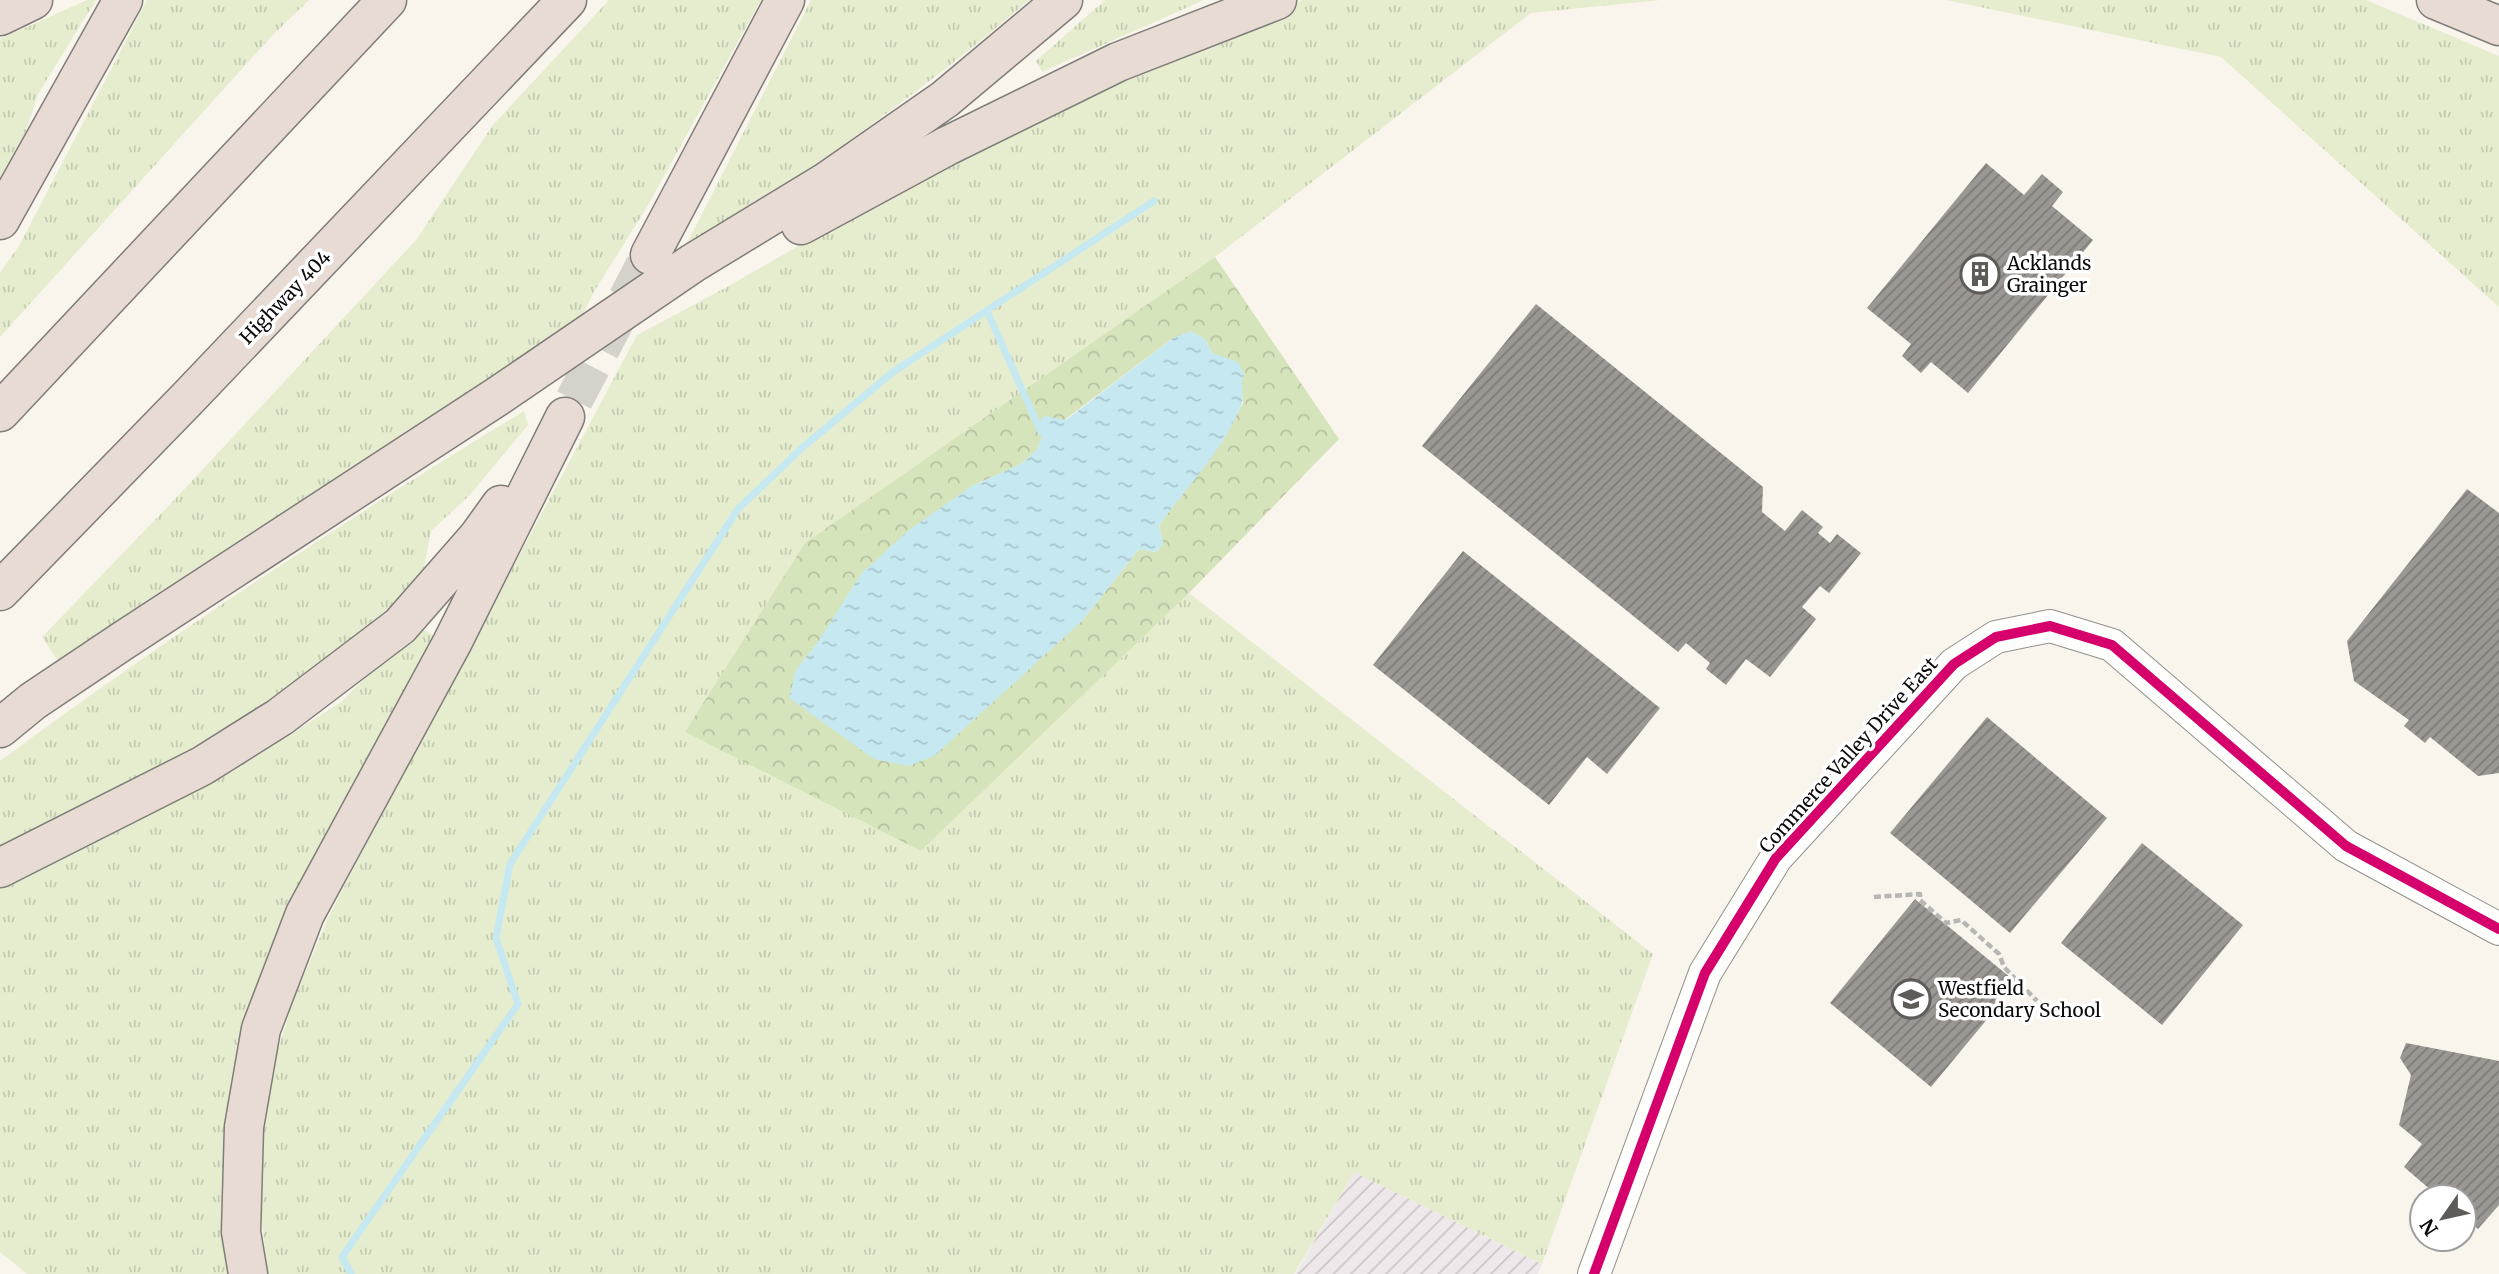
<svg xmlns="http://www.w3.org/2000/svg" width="2499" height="1274" font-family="Merriweather,serif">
	<defs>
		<pattern id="industrial-furrows" width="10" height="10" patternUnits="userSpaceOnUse" patternTransform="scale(1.75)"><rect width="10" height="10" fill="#efe8eb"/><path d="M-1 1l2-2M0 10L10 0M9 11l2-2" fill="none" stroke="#ccc6c8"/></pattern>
		<pattern id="grass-tufts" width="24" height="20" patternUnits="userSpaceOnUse" patternTransform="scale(1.75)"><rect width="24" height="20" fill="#e5edce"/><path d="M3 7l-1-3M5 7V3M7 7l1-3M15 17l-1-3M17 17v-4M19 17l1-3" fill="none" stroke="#c3cab0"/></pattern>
		<pattern id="forest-crowns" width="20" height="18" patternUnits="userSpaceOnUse" patternTransform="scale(1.75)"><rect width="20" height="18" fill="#d6e4bc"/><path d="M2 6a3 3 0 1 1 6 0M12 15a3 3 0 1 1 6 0" fill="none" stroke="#b6c2a0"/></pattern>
		<pattern id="water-ripples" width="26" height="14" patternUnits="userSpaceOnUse" patternTransform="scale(1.75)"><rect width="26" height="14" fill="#c5e8f1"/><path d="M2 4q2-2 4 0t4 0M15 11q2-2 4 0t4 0" fill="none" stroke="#a8c6cd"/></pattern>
		<pattern id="building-hatch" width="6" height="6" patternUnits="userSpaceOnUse" patternTransform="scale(1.75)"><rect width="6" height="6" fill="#9b9894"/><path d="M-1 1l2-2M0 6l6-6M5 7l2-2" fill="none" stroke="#7d7a77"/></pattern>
	</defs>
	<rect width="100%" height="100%" fill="#f9f5ed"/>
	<path fill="url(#industrial-furrows)" d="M 1354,1172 L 1542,1264 L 1538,1274 L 1295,1274 Z"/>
	<path fill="url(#grass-tufts)" d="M 87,0 L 96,0 L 38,94 L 19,153 L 0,185 L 0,39 Z
		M 147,0 L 309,0 L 268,40 L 0,337 L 0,273 L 19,246 Z
		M 609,0 L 761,0 L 647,207 L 595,290 L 577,326 L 59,662 L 42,637 L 178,496 L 416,240 L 493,125 Z
		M 811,0 L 1029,0 C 919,95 800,177 680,257 Z
		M 1105,0 L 1204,0 L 1042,72 L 1036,61 Z
		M 1303,0 L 1661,0 L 1531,13 L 1215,257 L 985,418 L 921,851 L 1189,593 L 1653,954 L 1542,1264 L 1354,1172 L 1294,1274 L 267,1274 L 258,1178 L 267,1086 L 291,1007 L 328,918 L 401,777 L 637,335 L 725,288 L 877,201 L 1063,107 Z
		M 1946,0 L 2366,0 L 2499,56 L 2499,307 L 2221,57 Z
		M 524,411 L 528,425 L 469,496 L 431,531 L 421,583 L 340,661 L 216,745 L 0,856 L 0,761 C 169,636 345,520 524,411 Z
		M 418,626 L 438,638 L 253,1003 L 233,1274 L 27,1274 L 0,1252 L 0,889 L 228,774 L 341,702 Z"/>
	<path fill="url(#forest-crowns)" fill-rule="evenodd" d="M 1215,257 L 1339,439 L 1189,593 L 921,851 L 685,732 L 805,543 ZM 1173,338 L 1205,339 L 1212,353 L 1241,381 L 1243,403 L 1224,439 L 1159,525 L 1163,544 L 1156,552 L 1139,549 L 1082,621 L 796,670 L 818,642 L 972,486 L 1021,464 L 1037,450 L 1042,437 Z"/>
	<path fill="url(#water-ripples)" d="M 1191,331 L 1205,339 L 1212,353 L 1238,362 L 1244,374 C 1239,385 1245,396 1241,406 C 1223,450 1187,487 1159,525 L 1163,544 L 1156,552 L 1139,549 L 1082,621 L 934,756 L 908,766 L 874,759 L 789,698 L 796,670 L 818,642 L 861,574 L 909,530 L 972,486 L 1021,464 L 1037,450 L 1042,437 L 1036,427 L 1044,416 L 1066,420 L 1173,338 Z"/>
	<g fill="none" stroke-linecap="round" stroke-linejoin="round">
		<path stroke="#c5e8f1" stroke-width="7" d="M 987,311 L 1041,432
			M 351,1274 L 342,1257 L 518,1004 L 496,938 L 510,864 L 738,509 L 802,448 L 893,372 L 1154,201"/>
	</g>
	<path fill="url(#building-hatch)" d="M 1986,163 L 2024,195 L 2042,174 L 2063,192 L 2052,206 L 2093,240 L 1968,393 L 1931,362 L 1921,373 L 1902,356 L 1911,344 L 1867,308 Z
		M 1536,304 L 1763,487 L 1762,512 L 1785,531 L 1802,510 L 1823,527 L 1818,533 L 1830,543 L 1837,534 L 1861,553 L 1829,593 L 1820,586 L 1802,607 L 1816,619 L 1770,677 L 1746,659 L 1726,685 L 1706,669 L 1710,663 L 1686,643 L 1678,652 L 1422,446 Z
		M 2467,489 L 2499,513 L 2499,773 L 2478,776 L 2430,737 L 2425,743 L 2404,726 L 2409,720 L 2354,681 L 2347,641 Z
		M 1463,551 L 1660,708 L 1607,774 L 1587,757 L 1549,805 L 1373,665 Z
		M 1987,717 L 2107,818 L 2010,933 L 1890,833 Z
		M 2142,843 L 2243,925 L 2162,1025 L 2061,943 Z
		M 1915,899 L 2017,983 L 1931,1087 L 1830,1003 Z
		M 2406,1043 L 2499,1061 L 2499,1205 L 2478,1229 L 2464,1218 L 2464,1197 L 2439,1197 L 2404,1167 L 2422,1144 L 2399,1125 L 2411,1075 L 2400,1058 Z"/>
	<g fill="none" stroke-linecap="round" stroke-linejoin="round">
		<path stroke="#d5d2cb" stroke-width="38" stroke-dasharray="38 19" stroke-linecap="butt" d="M 574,400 L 650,255"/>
		<g stroke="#92908c" stroke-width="34">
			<path id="tertiary" d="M 1594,1274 L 1705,973 L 1776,858 L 1954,664 L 1996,637 L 2050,626 L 2112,645 L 2346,846 L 2499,929"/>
		</g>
		<g stroke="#7f7d7a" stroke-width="41">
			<path id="motorway" d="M 2436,0 L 2499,26
				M 0,16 L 33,0
				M 0,220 L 123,0
				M 801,225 L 947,146 L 1118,62 L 1277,0
				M 650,255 L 785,0
				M 0,412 L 387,0
				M 0,591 L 189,397 L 567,0
				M 0,728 L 33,701 L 124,640 L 498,396 L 693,263 L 826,182 L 945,99 L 1063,0
				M 0,868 L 202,766 L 280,717 L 400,626 L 478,537 L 501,505
				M 248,1274 L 241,1232 L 244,1127 L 261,1029 L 305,914 L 452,643 L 565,417"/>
		</g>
		<path stroke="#b7b6b5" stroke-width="4.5" stroke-dasharray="7 3.5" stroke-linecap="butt" d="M 1874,897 L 1920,894 L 1920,900 L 1946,923 L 1961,920 L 1999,954 L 2004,967 L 2037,1001"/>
		<use href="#tertiary" stroke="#fefefc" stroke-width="32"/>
		<use href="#motorway" stroke="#e8dbd4" stroke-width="38"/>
		<g stroke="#fff" stroke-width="15">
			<path id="cycleway" d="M 1594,1274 L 1705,973 L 1776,858 L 1954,664 L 1996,637 L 2050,626 L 2112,645 L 2346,846 L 2499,929"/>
		</g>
		<use href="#cycleway" stroke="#d6006c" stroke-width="10"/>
	</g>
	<defs>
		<g id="building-ring" transform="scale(2.0125)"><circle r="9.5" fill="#fff" stroke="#5e5c59" stroke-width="1.5"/><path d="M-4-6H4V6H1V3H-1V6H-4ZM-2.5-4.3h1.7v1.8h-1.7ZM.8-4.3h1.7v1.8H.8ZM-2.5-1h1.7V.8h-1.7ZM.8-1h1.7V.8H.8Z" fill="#5e5c59"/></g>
		<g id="school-ring" transform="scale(2.0125)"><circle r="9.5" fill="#fff" stroke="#5e5c59" stroke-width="1.5"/><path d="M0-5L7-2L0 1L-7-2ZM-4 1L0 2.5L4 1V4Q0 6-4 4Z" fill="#5e5c59"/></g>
	</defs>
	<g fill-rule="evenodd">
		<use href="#building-ring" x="1980" y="274"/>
		<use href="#school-ring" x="1911" y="999"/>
	</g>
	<g text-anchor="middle" stroke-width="7" stroke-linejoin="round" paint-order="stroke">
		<g font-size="19" fill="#0a0a0a" stroke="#fff" text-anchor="start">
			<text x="2007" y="270">Acklands<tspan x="2007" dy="22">Grainger</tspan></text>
			<text x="1938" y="995">Westfield<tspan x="1938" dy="22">Secondary School</tspan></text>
		</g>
		<g font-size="19" fill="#0a0a0a" stroke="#fff">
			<text transform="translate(285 297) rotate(-46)" y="7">Highway 404</text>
			<text transform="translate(1848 755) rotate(-48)" y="7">Commerce Valley Drive East</text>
		</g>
	</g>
	<g transform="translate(2443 1218) rotate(236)"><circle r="33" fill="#ffffff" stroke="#9d9d9d" stroke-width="2"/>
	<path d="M0-5L12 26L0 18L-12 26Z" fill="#5e5c59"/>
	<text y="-10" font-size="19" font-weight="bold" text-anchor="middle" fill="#0a0a0a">N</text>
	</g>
</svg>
